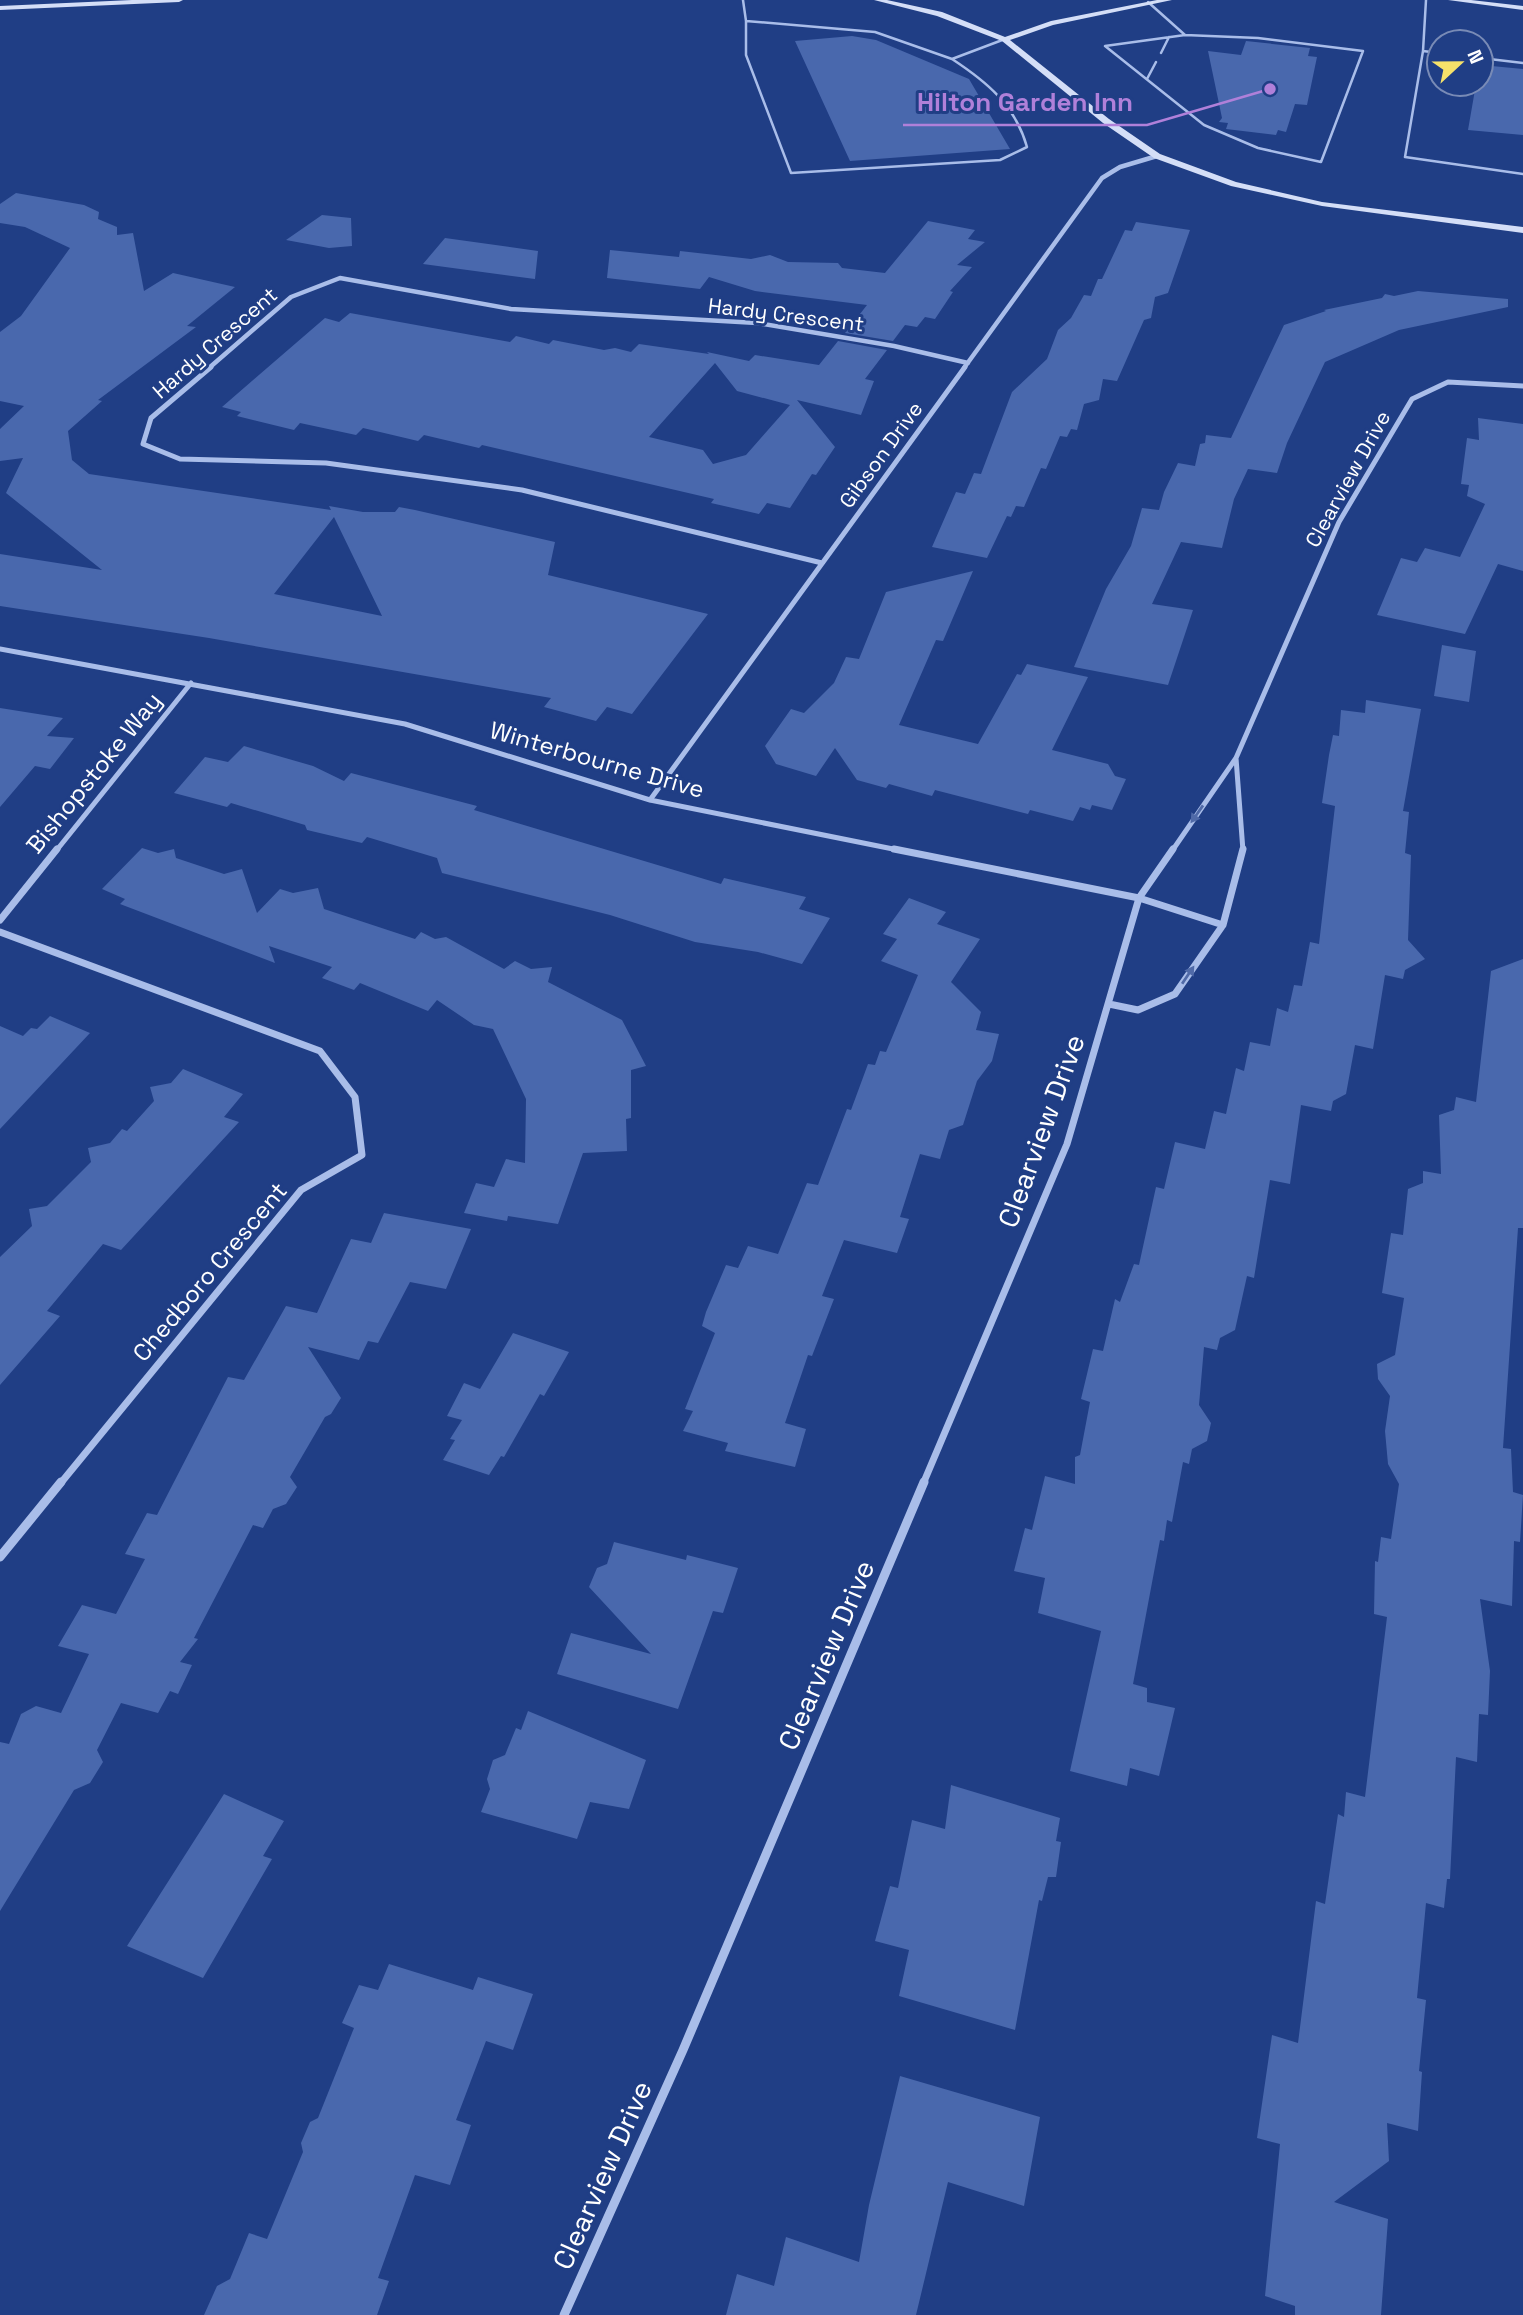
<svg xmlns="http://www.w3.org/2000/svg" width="1523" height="2315" font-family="'Space Grotesk',sans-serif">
	<rect width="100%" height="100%" fill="#203e85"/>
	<path fill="#4968ad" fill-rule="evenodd" d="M 852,36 L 876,40 L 969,79 L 1010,149 L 850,161 L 795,41 Z
		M 1246,41 L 1310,48 L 1308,56 L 1317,57 L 1307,105 L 1295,104 L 1286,132 L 1278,130 L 1276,135 L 1226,129 L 1228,123 L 1219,122 L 1222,118 L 1208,51 L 1241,55 Z
		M 1481,65 L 1523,69 L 1523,135 L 1468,130 L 1476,84 L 1481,84 Z
		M 16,193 L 84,205 L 99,212 L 98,219 L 117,227 L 117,235 L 133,233 L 144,291 L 173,273 L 235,287 L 187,326 L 196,327 L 98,400 L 102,401 L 68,431 L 72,460 L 89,474 L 331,510 L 329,506 L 363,512 L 395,512 L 399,507 L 415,510 L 555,542 L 548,575 L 708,614 L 632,714 L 607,707 L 596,721 L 544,707 L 551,698 L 209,638 L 0,606 L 0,554 L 102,570 L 6,493 L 23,458 L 0,461 L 0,429 L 24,406 L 0,401 L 0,332 L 21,316 L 70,248 L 25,227 L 0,223 L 0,204 ZM 334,517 L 382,616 L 274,594 Z
		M 322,215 L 351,218 L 352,246 L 329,248 L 286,240 Z
		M 928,221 L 975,230 L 968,239 L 985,242 L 957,265 L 972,267 L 950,291 L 953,292 L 935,319 L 925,317 L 917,327 L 905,325 L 893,341 L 845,333 L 867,305 L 755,291 L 709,277 L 700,289 L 607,278 L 610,250 L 679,257 L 680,251 L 751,259 L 770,255 L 788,262 L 838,263 L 842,268 L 885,273 Z
		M 1136,222 L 1190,230 L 1168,293 L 1155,297 L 1151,318 L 1144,320 L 1117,381 L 1103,379 L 1099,400 L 1084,404 L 1077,430 L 1071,429 L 1067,437 L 1060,436 L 1046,469 L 1041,468 L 1024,507 L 1016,506 L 1011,517 L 1007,516 L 987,558 L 932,547 L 956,492 L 965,494 L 974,473 L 981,474 L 1012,392 L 1047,359 L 1058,330 L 1071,318 L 1084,295 L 1091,296 L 1098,279 L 1102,279 L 1125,230 L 1132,231 Z
		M 445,238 L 538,251 L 535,279 L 423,264 Z
		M 1418,291 L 1508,299 L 1508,307 L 1399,330 L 1325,362 L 1287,443 L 1277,473 L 1248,469 L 1234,499 L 1222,548 L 1181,542 L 1152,604 L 1193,610 L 1168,685 L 1074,667 L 1106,589 L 1131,546 L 1142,508 L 1159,510 L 1164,492 L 1178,463 L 1195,466 L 1200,444 L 1205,443 L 1206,435 L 1231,438 L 1284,325 L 1326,311 L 1324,310 L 1382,298 L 1385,294 L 1394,296 Z
		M 350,313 L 510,342 L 516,336 L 549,344 L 553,340 L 604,350 L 615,348 L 631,352 L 639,344 L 709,354 L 707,352 L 749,361 L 755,355 L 819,365 L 838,341 L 887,350 L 865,379 L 874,381 L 861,415 L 797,400 L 835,447 L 816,475 L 812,474 L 790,508 L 767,503 L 759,514 L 711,503 L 714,499 L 482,445 L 479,448 L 424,435 L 418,441 L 363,428 L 356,435 L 300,423 L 294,430 L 237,416 L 241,412 L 222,407 L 325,318 L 339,322 ZM 715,363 L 737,391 L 790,405 L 746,455 L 713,464 L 703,450 L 649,437 Z
		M 1478,418 L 1523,424 L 1523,571 L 1498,564 L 1465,634 L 1377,615 L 1401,558 L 1417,562 L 1425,548 L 1460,557 L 1485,504 L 1467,496 L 1469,485 L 1461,484 L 1467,438 L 1479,440 Z
		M 973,571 L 943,641 L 936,640 L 899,725 L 978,744 L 1017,674 L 1021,675 L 1027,664 L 1088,677 L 1052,750 L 1108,764 L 1115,776 L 1126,779 L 1112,810 L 1092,805 L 1090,810 L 1080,807 L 1073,821 L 1030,810 L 1028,814 L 935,790 L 932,796 L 889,784 L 886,788 L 857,780 L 835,748 L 816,776 L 776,764 L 765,746 L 791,709 L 804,713 L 834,683 L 846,657 L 859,659 L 886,592 Z
		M 1442,645 L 1476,651 L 1469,702 L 1434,696 Z
		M 1366,700 L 1421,709 L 1403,811 L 1409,812 L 1405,853 L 1411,855 L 1408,940 L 1425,959 L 1405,970 L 1403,979 L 1385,975 L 1373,1049 L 1355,1045 L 1346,1094 L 1333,1101 L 1331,1111 L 1301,1105 L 1290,1184 L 1270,1180 L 1254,1278 L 1247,1276 L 1235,1330 L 1220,1338 L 1217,1350 L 1204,1347 L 1199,1405 L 1211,1423 L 1207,1441 L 1192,1449 L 1189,1464 L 1183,1462 L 1172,1522 L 1167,1520 L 1164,1541 L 1160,1540 L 1133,1684 L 1147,1688 L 1147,1702 L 1175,1708 L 1159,1776 L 1130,1768 L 1127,1786 L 1070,1771 L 1101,1631 L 1038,1613 L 1045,1578 L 1014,1571 L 1025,1528 L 1032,1530 L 1045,1476 L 1075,1484 L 1075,1457 L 1080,1455 L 1090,1402 L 1081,1399 L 1093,1349 L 1103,1351 L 1115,1299 L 1120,1302 L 1134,1264 L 1139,1265 L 1156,1187 L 1164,1189 L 1175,1142 L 1205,1149 L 1214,1111 L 1226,1114 L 1236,1068 L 1244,1071 L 1250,1042 L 1270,1046 L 1277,1008 L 1288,1012 L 1294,985 L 1302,986 L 1310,942 L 1319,944 L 1335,806 L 1322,803 L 1329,755 L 1333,735 L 1339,736 L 1341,710 L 1365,713 Z
		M 0,708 L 63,718 L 47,736 L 74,738 L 50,769 L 35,766 L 0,807 Z
		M 244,746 L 313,766 L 344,781 L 351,773 L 477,806 L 474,810 L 721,884 L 724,878 L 806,897 L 799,909 L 830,918 L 802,964 L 758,952 L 695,942 L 610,915 L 442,873 L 437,858 L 367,837 L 362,843 L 307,830 L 305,825 L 231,803 L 227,807 L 174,793 L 205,757 L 228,762 Z
		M 142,848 L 158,853 L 174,849 L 176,858 L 224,874 L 242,869 L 257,913 L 280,889 L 293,893 L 318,888 L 324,909 L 415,939 L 421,932 L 435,939 L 446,937 L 504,969 L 515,961 L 531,969 L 552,967 L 548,982 L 622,1020 L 646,1066 L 631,1070 L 631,1118 L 626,1119 L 627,1151 L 583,1153 L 558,1224 L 508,1216 L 507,1221 L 464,1213 L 476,1183 L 494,1187 L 506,1159 L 525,1163 L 526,1099 L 493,1029 L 474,1025 L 437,1000 L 428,1011 L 360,983 L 354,990 L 322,978 L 332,967 L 269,946 L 275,963 L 120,904 L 125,899 L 102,889 Z
		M 909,898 L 946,912 L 937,924 L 980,939 L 951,982 L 981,1012 L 976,1030 L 999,1034 L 992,1061 L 977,1081 L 963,1125 L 949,1130 L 940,1159 L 920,1154 L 900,1217 L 909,1219 L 897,1253 L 844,1240 L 822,1296 L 834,1299 L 812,1356 L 808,1355 L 785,1423 L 806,1429 L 795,1467 L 725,1451 L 728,1443 L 683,1431 L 693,1411 L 685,1409 L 715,1333 L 702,1326 L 706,1312 L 726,1265 L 738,1268 L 748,1246 L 778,1254 L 807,1183 L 818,1185 L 847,1109 L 851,1110 L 868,1064 L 875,1065 L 880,1051 L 886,1052 L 918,975 L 881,961 L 897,939 L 883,934 Z
		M 1523,959 L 1523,1228 L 1518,1228 L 1503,1448 L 1511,1449 L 1513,1492 L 1523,1495 L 1520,1542 L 1514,1541 L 1512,1606 L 1480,1599 L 1490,1671 L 1488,1715 L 1479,1714 L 1477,1762 L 1456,1757 L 1450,1879 L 1447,1879 L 1444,1908 L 1426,1903 L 1417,1998 L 1426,2000 L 1419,2071 L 1422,2072 L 1418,2131 L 1387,2123 L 1389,2161 L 1334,2202 L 1388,2219 L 1381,2315 L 1295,2315 L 1295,2306 L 1265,2296 L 1280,2144 L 1257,2138 L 1272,2035 L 1298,2043 L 1316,1901 L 1325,1904 L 1338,1814 L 1344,1817 L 1346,1792 L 1365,1797 L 1387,1617 L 1374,1614 L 1375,1561 L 1378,1562 L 1381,1537 L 1391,1539 L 1399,1484 L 1388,1464 L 1385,1431 L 1390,1396 L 1378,1379 L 1377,1364 L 1395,1355 L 1404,1298 L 1382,1293 L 1391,1233 L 1403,1235 L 1408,1189 L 1423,1183 L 1423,1171 L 1441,1174 L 1439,1115 L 1454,1110 L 1456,1097 L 1476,1102 L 1491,971 Z
		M 50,1016 L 90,1033 L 0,1129 L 0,1026 L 23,1036 L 31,1028 L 37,1029 Z
		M 183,1069 L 243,1094 L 224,1117 L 239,1122 L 121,1250 L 103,1244 L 47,1311 L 60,1316 L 0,1385 L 0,1257 L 32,1226 L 29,1209 L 47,1206 L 91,1162 L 88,1148 L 110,1143 L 122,1129 L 127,1131 L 154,1101 L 150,1087 L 171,1083 Z
		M 384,1213 L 471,1229 L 446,1289 L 410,1282 L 378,1343 L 368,1341 L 359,1360 L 308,1347 L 341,1398 L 331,1414 L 325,1417 L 290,1477 L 297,1487 L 286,1504 L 273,1509 L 263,1528 L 253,1525 L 194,1638 L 198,1639 L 180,1662 L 192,1665 L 178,1694 L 170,1691 L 158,1713 L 121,1703 L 97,1750 L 103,1762 L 90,1783 L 74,1790 L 0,1911 L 0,1742 L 9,1744 L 21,1714 L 36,1706 L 61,1713 L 89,1654 L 58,1646 L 82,1605 L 116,1614 L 145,1559 L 125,1554 L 147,1513 L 157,1515 L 228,1377 L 244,1380 L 286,1306 L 317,1313 L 351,1239 L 371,1243 Z
		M 513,1333 L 569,1352 L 544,1396 L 540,1394 L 504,1457 L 501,1456 L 489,1475 L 443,1460 L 455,1440 L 450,1439 L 462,1420 L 447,1416 L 464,1383 L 480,1389 Z
		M 614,1542 L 686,1560 L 687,1555 L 738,1568 L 723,1613 L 713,1611 L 678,1709 L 557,1674 L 571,1633 L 651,1654 L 589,1587 L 597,1568 L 607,1564 Z
		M 528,1711 L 646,1760 L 629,1809 L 590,1802 L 577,1839 L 481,1812 L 490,1789 L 487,1779 L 493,1760 L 505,1755 L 516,1728 L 521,1730 Z
		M 951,1785 L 1060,1818 L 1056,1841 L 1061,1842 L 1056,1877 L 1048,1877 L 1042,1901 L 1039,1900 L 1015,2030 L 899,1996 L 909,1950 L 875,1941 L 890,1886 L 898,1888 L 912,1820 L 945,1829 Z
		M 224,1794 L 284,1821 L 263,1856 L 272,1859 L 203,1978 L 127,1946 Z
		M 389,1964 L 473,1990 L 478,1977 L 533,1994 L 513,2050 L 486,2041 L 456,2120 L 471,2125 L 450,2185 L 415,2175 L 378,2278 L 389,2281 L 377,2315 L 204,2315 L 217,2286 L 230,2279 L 249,2233 L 267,2239 L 303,2152 L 301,2143 L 310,2122 L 318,2118 L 354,2028 L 342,2023 L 359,1985 L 378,1990 Z
		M 900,2076 L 1040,2117 L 1024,2206 L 948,2182 L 916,2315 L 726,2315 L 737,2274 L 774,2286 L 786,2237 L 859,2262 L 869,2205 Z"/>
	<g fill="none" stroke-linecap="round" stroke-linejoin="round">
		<path stroke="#a9bde9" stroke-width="2.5" d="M 743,0 L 746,21 L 875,32 L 952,59 L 1005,39
			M 1426,0 L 1423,51 L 1405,157 L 1523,174
			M 1148,2 L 1185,35
			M 746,21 L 746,55 L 791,173 L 1000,160 L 1027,147 C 1015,105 987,82 952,59
			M 1185,35 L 1258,38 L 1363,51 L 1321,162 L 1258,148 L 1204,125 L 1105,46 Z
			M 1423,51 L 1439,53
			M 1161,53 L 1169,37
			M 1481,58 L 1523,63
			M 1147,79 L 1156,62"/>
		<path stroke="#a9bde9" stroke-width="4.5" d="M 209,368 L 291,297 L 340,278 L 511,309 L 757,323 L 894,346 L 968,363
			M 964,368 L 1102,178 L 1120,167 L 1157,156"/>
		<path stroke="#a9bde9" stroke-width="5" d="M 211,367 L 151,418 L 143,444 L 180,459 L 326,463 L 522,490 L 822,563
			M 0,649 L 405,724 L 650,800 L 903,851
			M 1236,758 L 1243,851
			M 650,800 L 965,367
			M 56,851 L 191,683
			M 1172,851 L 1236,758 L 1339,522 L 1412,399 L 1448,382 L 1523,386"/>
		<path stroke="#a9bde9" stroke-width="7" d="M 894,849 L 1139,898 L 1223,925
			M 0,920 L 57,849
			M 0,932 L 320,1051 L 355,1097 L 362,1155 L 301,1190 L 60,1484
			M 1109,1004 L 1138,1010 L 1175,994 L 1223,925 L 1243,849
			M 923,1484 L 1067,1144 L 1139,898 L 1173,849"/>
		<path stroke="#a9bde9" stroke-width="9" d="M 0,1557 L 61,1482
			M 564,2315 L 683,2050 L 924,1482"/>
		<path fill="#d4def7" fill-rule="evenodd" d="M 132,0 L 183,0 L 179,2 L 0,10 L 0,6 Z
			M 874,0 L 887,0 L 942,12 L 1005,37 L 1051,21 L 1157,0 L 1172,0 L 1053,25 L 1010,40 L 1109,119 L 1160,154 L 1236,182 L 1322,202 L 1523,227 L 1523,233 L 1322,206 L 1231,186 L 1154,158 L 1103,123 L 1002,41 L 937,16 Z
			M 1448,0 L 1471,0 L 1523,6 L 1523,10 Z"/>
	</g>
	<defs><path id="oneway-solid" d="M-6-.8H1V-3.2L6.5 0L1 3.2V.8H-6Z" transform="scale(1.75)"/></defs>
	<g fill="#506aa8">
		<use href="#oneway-solid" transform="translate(1197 814) rotate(125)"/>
		<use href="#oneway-solid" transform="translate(1188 975) rotate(-56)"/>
	</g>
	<g text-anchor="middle" stroke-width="6" stroke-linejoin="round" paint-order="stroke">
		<g font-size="21" fill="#fff" stroke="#203e85">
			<text transform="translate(786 315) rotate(7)" y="7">Hardy Crescent</text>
			<text transform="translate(215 343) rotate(-41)" y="7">Hardy Crescent</text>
			<text transform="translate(881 455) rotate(-54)" y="7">Gibson Drive</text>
			<text transform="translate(1348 479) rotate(-61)" y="7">Clearview Drive</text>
		</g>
		<g font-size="24" fill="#fff" stroke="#203e85">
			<text transform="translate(597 760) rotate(16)" y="8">Winterbourne Drive</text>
			<text transform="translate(94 773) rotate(-51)" y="8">Bishopstoke Way</text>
			<text transform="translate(210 1272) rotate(-50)" y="8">Chedboro Crescent</text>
		</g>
		<g font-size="28" fill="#fff" stroke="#203e85">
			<text transform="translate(1041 1131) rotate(-70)" y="10">Clearview Drive</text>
			<text transform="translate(826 1655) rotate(-67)" y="10">Clearview Drive</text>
			<text transform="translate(602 2175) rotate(-66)" y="10">Clearview Drive</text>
		</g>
	</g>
	<path fill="none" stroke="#b080d9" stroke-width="2.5" d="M1270 89L1147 125H903"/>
	<circle fill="#b080d9" stroke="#203e85" stroke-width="2.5" cx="1270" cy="89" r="7"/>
	<g font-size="26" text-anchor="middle" font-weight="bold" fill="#b080d9" stroke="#203e85" stroke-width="6" stroke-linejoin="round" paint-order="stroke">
		<text x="1025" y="111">Hilton Garden Inn</text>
	</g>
	<g transform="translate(1460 63) rotate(68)"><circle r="33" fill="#203e85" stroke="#798bb6" stroke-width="2"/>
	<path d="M0-5L12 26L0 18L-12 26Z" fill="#f6e16a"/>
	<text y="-10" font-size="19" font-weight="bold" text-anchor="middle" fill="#ffffff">N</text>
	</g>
</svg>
